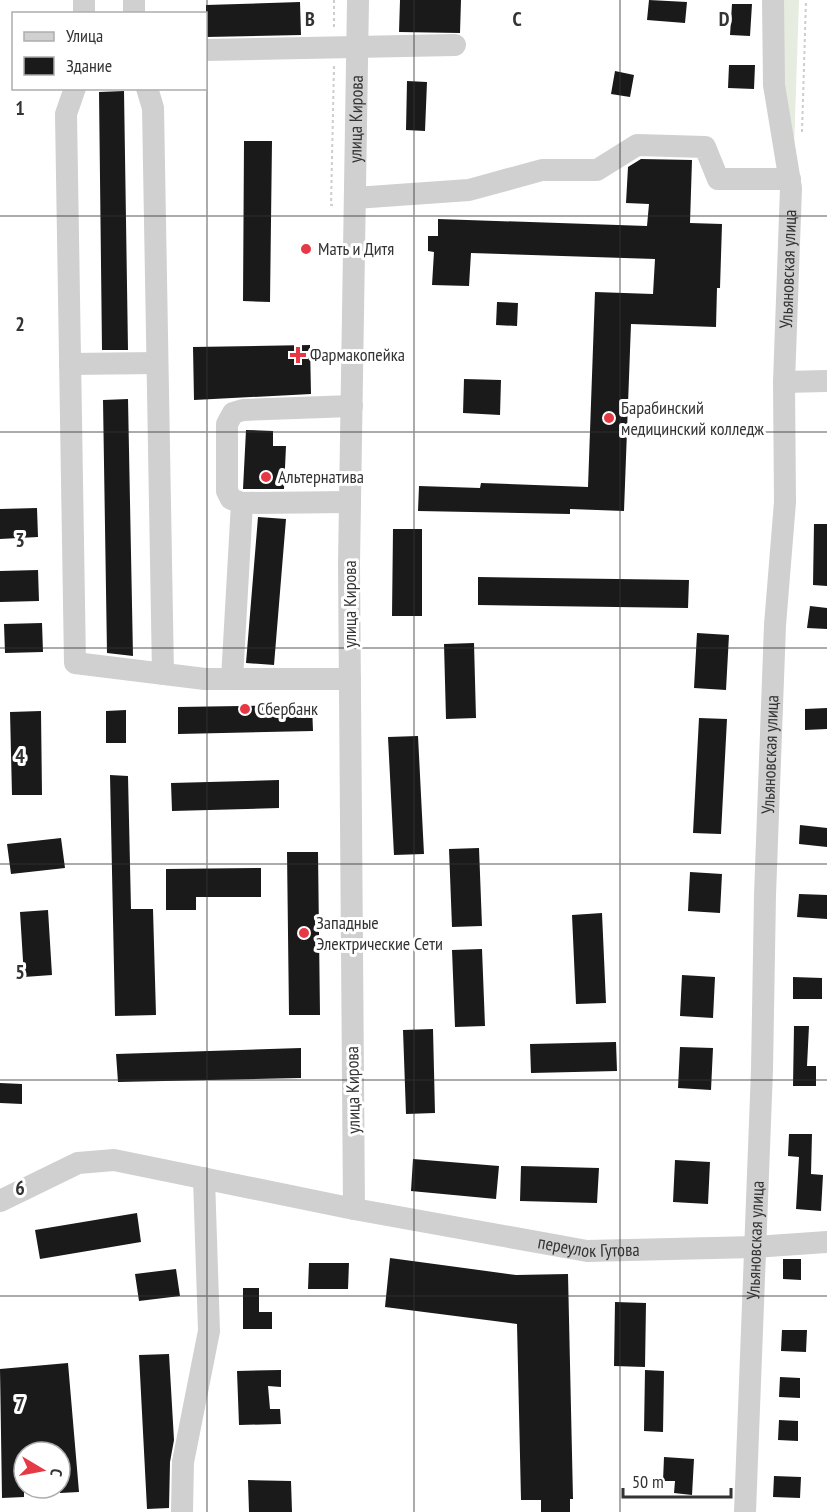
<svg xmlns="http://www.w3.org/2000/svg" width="827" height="1512" font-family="'PT Sans Narrow',sans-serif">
	<rect width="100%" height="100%" fill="#fff"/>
	<path fill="#e6ecdf" d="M 779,0 L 799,0 L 794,149 L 779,85 Z"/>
	<path fill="#1a1a1a" d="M 400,0 L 461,0 L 460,33 L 399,32 Z
		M 649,0 L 687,2 L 685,23 L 647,20 Z
		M 300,2 L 301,35 L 206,37 L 206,5 Z
		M 732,4 L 752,4 L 750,36 L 730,35 Z
		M 729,65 L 755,65 L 754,89 L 728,88 Z
		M 615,71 L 634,75 L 630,97 L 611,94 Z
		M 407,81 L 427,82 L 425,131 L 406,130 Z
		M 124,91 L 128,350 L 102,350 L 99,92 Z
		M 244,141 L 272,141 L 270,302 L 243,301 Z
		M 641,159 L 692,160 L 690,223 L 722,224 L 720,288 L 717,288 L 716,327 L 631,324 L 624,511 L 570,509 L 570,514 L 418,511 L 419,486 L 480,488 L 481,483 L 588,487 L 595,292 L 653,294 L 655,259 L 471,253 L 469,286 L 432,285 L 434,252 L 428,251 L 428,236 L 438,236 L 438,219 L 647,226 L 649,204 L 626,203 L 628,167 Z
		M 497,302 L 518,303 L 517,326 L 496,325 Z
		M 310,345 L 311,394 L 194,400 L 193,347 Z
		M 464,379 L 501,380 L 500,415 L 463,413 Z
		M 128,399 L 133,656 L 107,653 L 103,400 Z
		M 246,430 L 273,431 L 273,446 L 286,446 L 284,489 L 243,489 Z
		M 37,508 L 38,537 L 0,539 L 0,509 Z
		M 258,517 L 286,519 L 274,665 L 246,663 Z
		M 814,524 L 827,524 L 827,586 L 813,585 Z
		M 393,529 L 422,529 L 422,616 L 392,616 Z
		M 38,570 L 39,601 L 0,602 L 0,571 Z
		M 478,577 L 689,580 L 688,608 L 478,605 Z
		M 810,606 L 827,608 L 827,629 L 807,628 Z
		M 42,623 L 43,652 L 5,653 L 4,624 Z
		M 697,633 L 729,635 L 726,690 L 694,688 Z
		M 474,643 L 476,718 L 446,719 L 444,644 Z
		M 312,705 L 313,731 L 178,734 L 178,707 Z
		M 827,708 L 827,729 L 805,730 L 805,709 Z
		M 126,710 L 126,743 L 106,743 L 106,711 Z
		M 41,711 L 42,795 L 12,795 L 10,712 Z
		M 699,718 L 727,719 L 721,834 L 693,833 Z
		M 418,736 L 424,854 L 394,855 L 388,737 Z
		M 110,775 L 128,776 L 131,909 L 153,909 L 156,1015 L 115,1016 Z
		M 279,780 L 279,808 L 172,811 L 171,783 Z
		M 800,825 L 827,828 L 827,847 L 799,844 Z
		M 61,838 L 65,868 L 11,874 L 7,844 Z
		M 479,848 L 482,926 L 452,927 L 449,849 Z
		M 287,852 L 318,852 L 320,1015 L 289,1015 Z
		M 261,868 L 261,897 L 196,897 L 196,910 L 166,910 L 166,869 Z
		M 690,872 L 722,874 L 720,913 L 688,911 Z
		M 799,894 L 827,895 L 827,919 L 797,917 Z
		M 48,910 L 52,975 L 24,977 L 20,912 Z
		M 602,913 L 606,1003 L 576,1004 L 572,915 Z
		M 482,949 L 485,1026 L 455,1027 L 452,950 Z
		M 682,975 L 715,977 L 713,1018 L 680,1016 Z
		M 793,977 L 822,978 L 822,999 L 793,999 Z
		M 794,1026 L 809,1026 L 807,1066 L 816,1066 L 816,1086 L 793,1086 Z
		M 433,1029 L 435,1113 L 406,1114 L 403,1030 Z
		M 616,1042 L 617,1071 L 531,1073 L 530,1044 Z
		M 680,1047 L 713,1048 L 711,1090 L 678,1088 Z
		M 301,1048 L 301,1078 L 118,1082 L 116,1054 Z
		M 0,1083 L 22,1084 L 22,1104 L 0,1103 Z
		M 789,1134 L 812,1134 L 811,1174 L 823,1175 L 821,1211 L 796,1209 L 799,1157 L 788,1156 Z
		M 413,1159 L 499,1166 L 496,1199 L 411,1191 Z
		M 675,1160 L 710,1162 L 708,1204 L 673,1202 Z
		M 521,1166 L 599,1168 L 597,1203 L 520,1201 Z
		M 137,1213 L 141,1242 L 40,1259 L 35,1230 Z
		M 390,1258 L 516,1275 L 568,1274 L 573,1499 L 570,1499 L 570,1512 L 541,1512 L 541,1500 L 521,1500 L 517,1324 L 385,1307 Z
		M 783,1259 L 801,1259 L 801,1280 L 783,1279 Z
		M 309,1263 L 349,1263 L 348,1289 L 308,1289 Z
		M 176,1269 L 180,1296 L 139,1301 L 135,1274 Z
		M 243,1288 L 259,1288 L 259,1312 L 272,1312 L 272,1329 L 243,1329 Z
		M 615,1302 L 646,1303 L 645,1367 L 614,1366 Z
		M 782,1330 L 807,1330 L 806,1352 L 781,1351 Z
		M 169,1354 L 174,1440 L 170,1462 L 169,1508 L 147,1509 L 139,1355 Z
		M 68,1363 L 79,1492 L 60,1493 L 60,1452 L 24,1452 L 24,1497 L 2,1498 L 0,1369 Z
		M 281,1370 L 281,1387 L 268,1386 L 270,1409 L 280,1409 L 281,1424 L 239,1425 L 237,1371 Z
		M 645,1370 L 664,1371 L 663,1432 L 644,1431 Z
		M 780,1377 L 800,1378 L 800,1398 L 779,1397 Z
		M 779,1420 L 798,1421 L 798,1441 L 778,1440 Z
		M 664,1457 L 694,1459 L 692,1495 L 674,1493 L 675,1481 L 663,1481 Z
		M 774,1476 L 801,1477 L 800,1498 L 773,1497 Z
		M 248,1480 L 291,1481 L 292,1512 L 249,1512 Z"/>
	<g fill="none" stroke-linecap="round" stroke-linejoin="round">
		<path stroke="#cdcdcd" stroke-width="2" stroke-dasharray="3 3" stroke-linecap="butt" d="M 334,0 L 334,30
			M 334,66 L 331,205 L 336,205
			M 802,132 L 806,0"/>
		<g stroke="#d0d0d0" stroke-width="22">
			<path d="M 134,0 L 134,14"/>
			<path d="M 84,14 L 84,0"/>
			<path d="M 206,50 L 455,45"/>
			<path d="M 75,88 L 66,114 L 75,663 L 205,679 L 350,679"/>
			<path d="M 147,88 L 153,108 L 163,674"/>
			<path d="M 355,198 L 469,190 L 542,170 L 597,170 L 637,145 L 705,147 L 718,179 L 790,179"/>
			<path d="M 70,364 L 157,363"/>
			<path d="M 784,382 L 827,381"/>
			<path d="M 242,503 L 350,502"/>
			<path d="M 232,679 L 242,503 L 231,499 L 227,491 L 227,424 L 233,413 L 243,410 L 352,406"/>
			<path id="s1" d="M 0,1201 L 78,1163 L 114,1160 L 354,1209 L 587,1251 L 755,1247 L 827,1242"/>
			<path id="s2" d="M 354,1209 L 349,564 L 358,0"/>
			<path d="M 182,1512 L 183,1462 L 209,1331 L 204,1178"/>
			<path id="s3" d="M 745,1512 L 762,1070 L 765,895 L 775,625 L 785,502 L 784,382 L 791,188 L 774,85 L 773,0"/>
		</g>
	</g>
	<path fill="none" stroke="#333" stroke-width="1.5" stroke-opacity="0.55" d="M 207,0 L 207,1512M 414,0 L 414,1512M 620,0 L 620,1512M 0,216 L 827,216M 0,432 L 827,432M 0,648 L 827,648M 0,864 L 827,864M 0,1080 L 827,1080M 0,1296 L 827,1296"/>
	<g fill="#e63946" stroke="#fff" stroke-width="2">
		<circle cx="306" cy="249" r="6"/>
		<path d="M295 346h6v6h6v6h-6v6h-6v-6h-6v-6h6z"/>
		<circle cx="609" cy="418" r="6"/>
		<circle cx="266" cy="477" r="6"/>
		<circle cx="245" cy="709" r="6"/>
		<circle cx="304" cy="933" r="6"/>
	</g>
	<g text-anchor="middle" stroke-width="6" stroke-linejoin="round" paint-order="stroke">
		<g font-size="18" fill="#333" stroke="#fff">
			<text dy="6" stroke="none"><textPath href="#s2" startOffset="1090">улица Кирова</textPath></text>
			<text dy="6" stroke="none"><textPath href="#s3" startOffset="1244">Ульяновская улица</textPath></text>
			<text transform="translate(350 604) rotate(-90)" y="6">улица Кирова</text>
			<text dy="6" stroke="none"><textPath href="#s3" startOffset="758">Ульяновская улица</textPath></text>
			<text transform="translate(353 1090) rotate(-91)" y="6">улица Кирова</text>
			<text dy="6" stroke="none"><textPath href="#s3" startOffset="272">Ульяновская улица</textPath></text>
			<text dy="6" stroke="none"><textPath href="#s1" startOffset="606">переулок Гутова</textPath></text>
		</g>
		<g font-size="18" fill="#333" stroke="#fff" text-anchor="start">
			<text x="318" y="255">Мать и Дитя</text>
			<text x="310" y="361">Фармакопейка</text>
			<text x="621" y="414">Барабинский<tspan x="621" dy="21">медицинский колледж</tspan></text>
			<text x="278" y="483">Альтернатива</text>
			<text x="257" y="715">Сбербанк</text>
			<text x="316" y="929">Западные<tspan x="316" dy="21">Электрические Сети</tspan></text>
		</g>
	</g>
	<g font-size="20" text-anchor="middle" font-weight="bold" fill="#333" stroke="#fff" stroke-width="6" stroke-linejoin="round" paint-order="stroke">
		<text x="310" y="26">B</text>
		<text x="517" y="26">C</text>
		<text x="724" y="26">D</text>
		<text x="20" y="115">1</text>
		<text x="20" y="331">2</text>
		<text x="20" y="547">3</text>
		<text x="20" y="763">4</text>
		<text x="20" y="979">5</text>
		<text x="20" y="1195">6</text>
		<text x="20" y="1411">7</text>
	</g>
	<rect x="12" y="12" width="195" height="78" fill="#ffffff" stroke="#adadad" stroke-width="1.5"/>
	<rect x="24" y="32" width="30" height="9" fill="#d0d0d0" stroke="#adadad" stroke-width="1.5"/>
	<text x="66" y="42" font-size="18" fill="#333333">Улица</text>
	<rect x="24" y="57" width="30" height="18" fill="#1a1a1a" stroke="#adadad" stroke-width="1.5"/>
	<text x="66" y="72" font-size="18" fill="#333333">Здание</text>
	<g transform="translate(42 1470) rotate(100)"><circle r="28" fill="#ffffff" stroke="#adadad" stroke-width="1.5"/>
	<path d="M0-4.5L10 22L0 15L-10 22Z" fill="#e63946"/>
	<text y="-9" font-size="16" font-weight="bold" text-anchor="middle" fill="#333333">С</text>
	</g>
	<path d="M623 1488v9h108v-9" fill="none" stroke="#333333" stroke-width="3"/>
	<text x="632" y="1488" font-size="18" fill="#333333" stroke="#ffffff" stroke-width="4.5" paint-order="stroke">50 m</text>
</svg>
